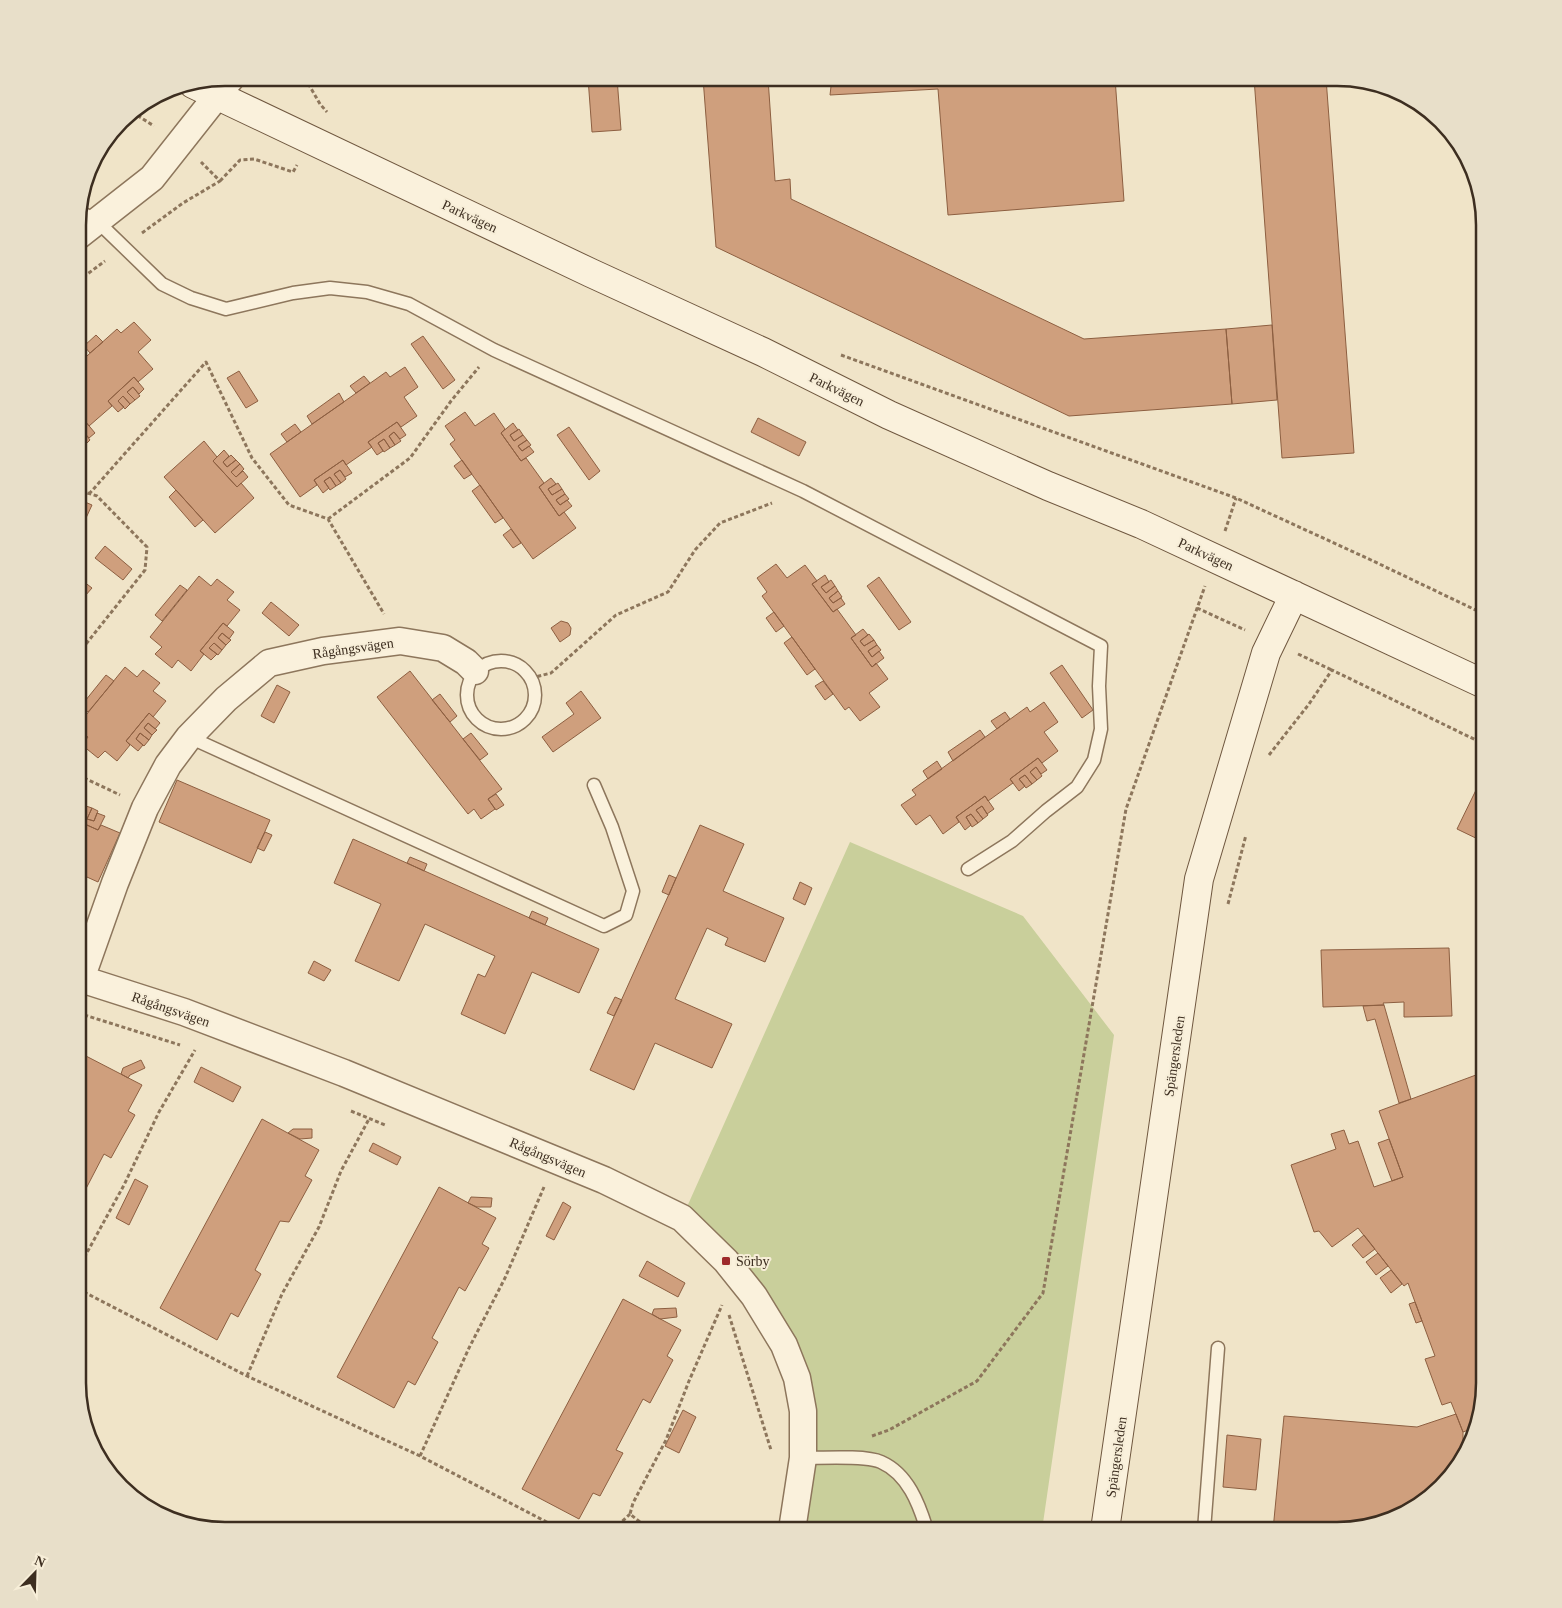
<svg xmlns="http://www.w3.org/2000/svg" width="1562" height="1608" font-family="'Times New Roman',serif">
	<rect width="100%" height="100%" fill="#f0e4c8"/>
	<path fill="#c9cf9b" d="M 850,842 L 1023,916 L 1114,1035 L 1042,1530 L 792,1530 L 797,1378 L 682,1218 Z"/>
	<path fill="#cf9f7d" stroke="#8d5f41" d="M 588,78 L 617,78 L 621,130 L 592,132 Z
		M 703,78 L 768,78 L 775,181 L 790,179 L 791,199 L 1084,339 L 1226,329 L 1232,404 L 1069,416 L 716,247 Z
		M 832,78 L 1115,78 L 1124,201 L 948,215 L 938,89 L 830,95 Z
		M 1254,78 L 1326,78 L 1354,453 L 1282,458 Z
		M 134,322 L 151,340 L 138,352 L 153,369 L 138,382 L 134,377 L 108,401 L 112,406 L 89,426 L 85,421 L 78,428 L 78,364 L 117,329 L 121,333 Z
		M 1272,325 L 1277,400 L 1232,404 L 1226,329 Z
		M 96,335 L 103,342 L 90,353 L 84,346 Z
		M 423,336 L 455,380 L 443,389 L 411,344 Z
		M 405,367 L 418,387 L 404,397 L 417,416 L 401,427 L 397,422 L 368,442 L 372,447 L 346,465 L 343,460 L 314,480 L 317,485 L 300,497 L 270,454 L 386,372 L 390,377 Z
		M 239,371 L 258,401 L 246,408 L 227,378 Z
		M 364,376 L 370,383 L 356,393 L 350,386 Z
		M 134,377 L 144,389 L 139,394 L 133,387 L 127,392 L 135,400 L 130,404 L 123,396 L 118,401 L 124,407 L 118,412 L 108,401 Z
		M 133,387 L 140,396 L 135,400 L 127,392 Z
		M 339,393 L 344,402 L 312,424 L 307,416 Z
		M 123,396 L 130,404 L 125,409 L 118,401 Z
		M 465,412 L 475,426 L 494,413 L 505,429 L 501,433 L 521,461 L 526,458 L 544,483 L 539,487 L 559,516 L 564,512 L 576,528 L 533,559 L 450,444 L 455,440 L 445,426 Z
		M 758,418 L 806,442 L 799,456 L 751,432 Z
		M 85,421 L 95,433 L 89,438 L 83,431 L 78,436 L 86,444 L 81,448 L 78,445 L 78,428 Z
		M 397,422 L 406,435 L 400,439 L 394,432 L 389,436 L 395,445 L 390,448 L 384,439 L 378,443 L 383,451 L 377,455 L 368,442 Z
		M 513,423 L 518,430 L 510,435 L 514,441 L 523,435 L 527,440 L 518,446 L 522,451 L 529,446 L 534,452 L 521,461 L 501,433 Z
		M 295,424 L 301,432 L 287,442 L 281,434 Z
		M 569,427 L 600,471 L 589,480 L 557,435 Z
		M 519,429 L 523,435 L 514,441 L 510,435 Z
		M 83,431 L 90,440 L 86,444 L 78,436 Z
		M 394,432 L 401,441 L 395,445 L 389,436 Z
		M 384,439 L 390,448 L 384,452 L 378,443 Z
		M 527,440 L 531,445 L 522,451 L 518,446 Z
		M 204,441 L 217,457 L 213,461 L 237,487 L 241,483 L 254,498 L 215,533 L 164,477 Z
		M 224,450 L 229,456 L 223,462 L 227,467 L 236,460 L 240,464 L 231,472 L 236,477 L 243,471 L 248,477 L 237,487 L 213,461 Z
		M 231,455 L 236,460 L 227,467 L 223,462 Z
		M 343,460 L 352,473 L 345,477 L 340,470 L 334,474 L 341,483 L 336,486 L 330,477 L 324,481 L 329,488 L 323,493 L 314,480 Z
		M 462,460 L 472,474 L 464,479 L 454,466 Z
		M 240,464 L 244,469 L 236,477 L 231,472 Z
		M 340,470 L 346,479 L 341,483 L 334,474 Z
		M 330,477 L 336,486 L 330,490 L 324,481 Z
		M 551,478 L 556,484 L 548,489 L 552,495 L 562,489 L 565,494 L 556,500 L 560,505 L 567,500 L 572,506 L 559,516 L 539,487 Z
		M 558,483 L 562,489 L 552,495 L 548,489 Z
		M 480,485 L 503,518 L 495,523 L 472,491 Z
		M 176,490 L 203,520 L 195,527 L 169,497 Z
		M 565,494 L 569,499 L 560,505 L 556,500 Z
		M 78,499 L 92,505 L 86,518 L 78,514 Z
		M 511,529 L 521,543 L 513,548 L 503,535 Z
		M 105,546 L 132,569 L 123,580 L 95,558 Z
		M 78,564 L 85,570 L 79,578 L 92,588 L 78,604 Z
		M 776,564 L 787,578 L 805,565 L 817,581 L 812,584 L 833,612 L 837,609 L 856,635 L 851,638 L 872,667 L 876,663 L 888,679 L 869,693 L 880,707 L 860,721 L 849,707 L 845,710 L 762,596 L 767,592 L 757,578 Z
		M 825,575 L 829,582 L 821,587 L 826,593 L 835,586 L 838,591 L 829,598 L 833,603 L 841,598 L 845,604 L 833,612 L 812,584 Z
		M 199,576 L 211,586 L 217,579 L 234,592 L 227,600 L 240,610 L 227,626 L 223,623 L 200,651 L 204,654 L 191,671 L 178,660 L 172,668 L 155,654 L 162,647 L 150,637 Z
		M 879,577 L 911,622 L 899,630 L 867,586 Z
		M 831,580 L 835,586 L 826,593 L 821,587 Z
		M 180,585 L 187,590 L 162,621 L 155,615 Z
		M 838,591 L 842,597 L 833,603 L 829,598 Z
		M 271,602 L 299,625 L 289,636 L 262,613 Z
		M 774,612 L 784,626 L 776,632 L 766,618 Z
		M 561,621 L 568,623 L 571,628 L 570,635 L 560,642 L 551,628 Z
		M 223,623 L 234,632 L 229,639 L 222,633 L 218,638 L 226,645 L 222,650 L 214,643 L 209,648 L 217,654 L 211,660 L 200,651 Z
		M 863,629 L 868,635 L 860,641 L 864,646 L 874,640 L 877,645 L 868,651 L 872,657 L 879,651 L 884,658 L 872,667 L 851,638 Z
		M 222,633 L 231,640 L 226,645 L 218,638 Z
		M 869,634 L 874,640 L 864,646 L 860,641 Z
		M 792,637 L 815,669 L 807,675 L 784,643 Z
		M 214,643 L 222,650 L 218,655 L 209,648 Z
		M 877,645 L 881,650 L 872,657 L 868,651 Z
		M 1062,665 L 1093,710 L 1082,718 L 1050,673 Z
		M 125,667 L 137,677 L 143,670 L 160,683 L 153,691 L 166,701 L 153,717 L 149,713 L 126,741 L 130,745 L 117,761 L 105,751 L 98,758 L 82,745 L 88,737 L 78,729 L 78,725 Z
		M 410,671 L 502,789 L 488,799 L 495,809 L 481,819 L 474,809 L 468,814 L 377,697 Z
		M 106,675 L 114,681 L 88,712 L 81,706 Z
		M 823,681 L 833,694 L 825,700 L 815,686 Z
		M 277,685 L 290,692 L 274,723 L 261,716 Z
		M 581,691 L 601,718 L 553,752 L 542,737 L 574,714 L 566,703 Z
		M 440,694 L 457,716 L 450,722 L 432,700 Z
		M 1044,702 L 1058,722 L 1044,732 L 1058,751 L 1042,763 L 1038,758 L 1010,779 L 1013,783 L 988,801 L 985,796 L 956,817 L 959,822 L 943,834 L 930,815 L 916,825 L 901,805 L 916,795 L 912,790 L 1027,707 L 1030,712 Z
		M 1005,712 L 1010,719 L 997,729 L 991,721 Z
		M 149,713 L 160,723 L 155,729 L 148,723 L 144,728 L 152,735 L 149,740 L 140,733 L 136,739 L 143,745 L 138,751 L 126,741 Z
		M 148,723 L 157,730 L 152,735 L 144,728 Z
		M 980,730 L 985,737 L 953,761 L 948,752 Z
		M 140,733 L 149,740 L 144,746 L 136,739 Z
		M 471,733 L 488,754 L 480,760 L 463,739 Z
		M 1038,758 L 1047,770 L 1041,774 L 1036,767 L 1030,772 L 1037,780 L 1032,784 L 1025,775 L 1019,779 L 1025,786 L 1019,791 L 1010,779 Z
		M 937,761 L 942,769 L 928,779 L 923,771 Z
		M 1036,767 L 1042,776 L 1037,780 L 1030,772 Z
		M 1025,775 L 1032,784 L 1026,788 L 1019,779 Z
		M 177,780 L 270,820 L 251,863 L 159,822 Z
		M 1477,788 L 1484,792 L 1484,842 L 1457,829 Z
		M 496,794 L 504,805 L 496,810 L 488,799 Z
		M 985,796 L 994,809 L 987,814 L 982,806 L 976,810 L 983,819 L 978,823 L 971,814 L 966,817 L 971,825 L 965,830 L 956,817 Z
		M 80,803 L 86,806 L 82,816 L 78,815 Z
		M 86,806 L 92,808 L 87,819 L 94,821 L 97,813 L 105,816 L 98,830 L 78,821 L 78,815 L 82,816 Z
		M 982,806 L 988,815 L 983,819 L 976,810 Z
		M 92,808 L 98,811 L 94,821 L 87,819 Z
		M 971,814 L 978,823 L 972,827 L 966,817 Z
		M 78,821 L 98,830 L 101,825 L 120,833 L 98,882 L 78,873 Z
		M 700,825 L 744,844 L 723,891 L 784,918 L 765,962 L 725,945 L 728,938 L 707,928 L 675,999 L 732,1024 L 712,1068 L 655,1043 L 634,1090 L 590,1070 Z
		M 265,832 L 272,835 L 264,851 L 257,848 Z
		M 353,839 L 599,949 L 579,993 L 532,972 L 505,1034 L 461,1014 L 478,974 L 485,977 L 495,956 L 425,924 L 399,981 L 355,961 L 381,904 L 334,883 Z
		M 410,857 L 427,864 L 424,871 L 407,863 Z
		M 669,875 L 676,878 L 669,895 L 662,892 Z
		M 800,882 L 812,888 L 805,905 L 793,899 Z
		M 532,911 L 548,918 L 545,925 L 529,918 Z
		M 1449,948 L 1452,1016 L 1404,1017 L 1404,1002 L 1383,1003 L 1384,1005 L 1323,1007 L 1321,950 Z
		M 314,961 L 331,970 L 324,981 L 308,973 Z
		M 615,997 L 622,1000 L 614,1016 L 607,1013 Z
		M 1384,1005 L 1411,1099 L 1399,1103 L 1375,1019 L 1367,1021 L 1363,1006 Z
		M 84,1055 L 142,1085 L 128,1111 L 135,1115 L 122,1138 L 111,1158 L 104,1154 L 78,1204 L 78,1067 Z
		M 141,1060 L 145,1068 L 130,1075 L 128,1078 L 121,1074 L 123,1068 Z
		M 201,1067 L 241,1087 L 233,1102 L 194,1082 Z
		M 1484,1072 L 1484,1383 L 1474,1428 L 1463,1432 L 1451,1402 L 1442,1405 L 1425,1359 L 1435,1356 L 1408,1283 L 1404,1286 L 1358,1228 L 1332,1247 L 1319,1231 L 1314,1232 L 1291,1165 L 1336,1149 L 1331,1134 L 1344,1130 L 1349,1144 L 1358,1141 L 1374,1187 L 1403,1177 L 1379,1111 Z
		M 262,1119 L 319,1150 L 305,1176 L 312,1180 L 289,1222 L 280,1221 L 255,1270 L 261,1274 L 238,1317 L 231,1313 L 217,1340 L 160,1308 Z
		M 293,1129 L 312,1129 L 312,1138 L 300,1139 L 288,1133 Z
		M 1389,1139 L 1403,1177 L 1392,1181 L 1378,1143 Z
		M 373,1143 L 401,1157 L 397,1165 L 369,1151 Z
		M 135,1179 L 148,1186 L 129,1225 L 116,1218 Z
		M 439,1187 L 496,1218 L 482,1244 L 489,1248 L 465,1291 L 459,1287 L 432,1338 L 438,1342 L 415,1385 L 408,1381 L 394,1408 L 337,1377 Z
		M 471,1197 L 492,1198 L 491,1207 L 477,1207 L 468,1203 Z
		M 563,1202 L 571,1207 L 554,1240 L 546,1236 Z
		M 1364,1235 L 1375,1249 L 1363,1258 L 1352,1245 Z
		M 1378,1253 L 1388,1266 L 1376,1275 L 1366,1262 Z
		M 647,1261 L 685,1283 L 678,1297 L 639,1276 Z
		M 1391,1270 L 1402,1284 L 1391,1293 L 1380,1278 Z
		M 623,1299 L 681,1330 L 667,1356 L 673,1360 L 650,1403 L 643,1399 L 616,1450 L 623,1453 L 600,1496 L 593,1493 L 579,1519 L 522,1489 Z
		M 1415,1302 L 1422,1321 L 1416,1323 L 1409,1304 Z
		M 676,1308 L 677,1317 L 660,1319 L 652,1314 L 654,1309 Z
		M 683,1410 L 696,1417 L 679,1453 L 665,1446 Z
		M 1456,1414 L 1463,1432 L 1463,1442 L 1468,1443 L 1468,1450 L 1434,1494 L 1385,1523 L 1337,1530 L 1273,1530 L 1284,1416 L 1417,1427 Z
		M 1227,1435 L 1261,1439 L 1256,1490 L 1223,1487 Z"/>
	<g fill="none" stroke-linecap="round" stroke-linejoin="round">
		<g stroke="#8d765c" stroke-width="15">
			<path id="lane" d="M 79,211 L 98,222 L 162,284 L 191,298 L 226,309 L 293,293 L 330,288 L 367,292 L 409,304 L 494,350 L 803,491 L 1101,646 L 1099,686 L 1101,729 L 1094,760 L 1077,787 L 1046,811 L 1012,841 L 968,869
				M467 695a34 34 0 1 1 68 0a34 34 0 1 1-68 0Z
				M 189,737 L 604,926 L 626,915 L 633,891 L 612,827 L 594,785
				M 803,1458 C 821,1458 866,1455 881,1462 C 908,1474 919,1504 927,1530
				M 1204,1530 L 1218,1348"/>
		</g>
		<g stroke="#8d765c" stroke-width="29">
			<path id="street" d="M 78,236 L 152,178 L 231,78
				M 78,978 L 184,1012 L 344,1073 L 604,1180 L 682,1218 L 726,1261 L 754,1296 L 784,1345 L 797,1378 L 803,1411 L 803,1458 L 792,1530
				M 81,979 L 115,883 L 145,808 L 168,765 L 189,737 L 226,699 L 269,663 L 323,651 L 400,641 L 443,648 L 466,662 L 475,671"/>
		</g>
		<g stroke="#6f573f" stroke-width="30">
			<path id="secondary" d="M 193,84 L 591,273 L 763,352 L 889,415 L 1048,486 L 1141,524 L 1484,684
				M 1105,1530 L 1199,879 L 1266,653 L 1294,595"/>
		</g>
		<path stroke="#8d765c" stroke-width="3" stroke-dasharray="4 2.5" stroke-linecap="butt" d="M 305,78 L 320,104 L 327,112
			M 132,112 L 154,126
			M 220,181 L 240,160 L 254,159 L 293,172 L 297,165
			M 142,233 L 183,203 L 220,181 L 201,162
			M 78,281 L 105,261
			M 841,355 L 1236,498 L 1371,560 L 1484,614
			M 89,494 L 206,362 L 252,458 L 289,505 L 328,519 L 384,614
			M 328,519 L 410,458 L 451,401 L 479,367
			M 1225,531 L 1236,498
			M 1197,608 L 1245,630
			M 78,654 L 145,570 L 147,547 L 97,496 L 78,490
			M 1298,654 L 1332,670
			M 531,678 L 551,673 L 616,615 L 668,592 L 695,550 L 720,523 L 772,503
			M 1269,755 L 1309,704 L 1332,670 L 1484,744
			M 78,775 L 120,795
			M 1228,904 L 1246,835
			M 78,1013 L 180,1045
			M 351,1111 L 385,1125
			M 78,1269 L 124,1185 L 159,1112 L 195,1050
			M 78,1289 L 247,1376 L 420,1456 L 562,1530
			M 729,1315 L 771,1450
			M 247,1376 L 282,1294 L 319,1227 L 341,1171 L 369,1119
			M 872,1436 L 889,1430 L 977,1381 L 1043,1293 L 1126,809 L 1205,586
			M 420,1456 L 469,1348 L 505,1278 L 544,1187
			M 613,1530 L 630,1514
			M 650,1530 L 630,1514 L 633,1503 L 666,1440 L 689,1381 L 722,1305"/>
		<use href="#lane" stroke="#faf1dc" stroke-width="12"/>
		<use href="#street" stroke="#faf1dc" stroke-width="26"/>
		<use href="#secondary" stroke="#faf1dc" stroke-width="28"/>
	</g>
	<rect fill="#9e2a2b" stroke="#f7eed8" stroke-width="2" x="721" y="1256" width="10" height="10" rx="2.5"/>
	<g text-anchor="middle" stroke-width="4" stroke-linejoin="round" paint-order="stroke">
		<g font-size="14" fill="#3d2e20" stroke="#f7eed8">
			<text transform="translate(470 216) rotate(25)" y="5">Parkvägen</text>
			<text transform="translate(837 389) rotate(26)" y="5">Parkvägen</text>
			<text transform="translate(1206 554) rotate(25)" y="5">Parkvägen</text>
			<text transform="translate(353 648) rotate(-8)" y="5">Rågångsvägen</text>
			<text transform="translate(171 1009) rotate(19)" y="5">Rågångsvägen</text>
			<text transform="translate(1174 1056) rotate(-82)" y="5">Spängersleden</text>
			<text transform="translate(548 1157) rotate(23)" y="5">Rågångsvägen</text>
			<text transform="translate(1116 1457) rotate(-82)" y="5">Spängersleden</text>
		</g>
		<g font-size="14" fill="#3d2e20" stroke="#f7eed8" text-anchor="start">
			<text x="736" y="1266">Sörby</text>
		</g>
	</g>
	<path d="M0 0H1562V1608H0ZM225 86H1337A139 139 0 0 1 1476 225V1383A139 139 0 0 1 1337 1522H225A139 139 0 0 1 86 1383V225A139 139 0 0 1 225 86Z" fill="#e8dfc9" fill-rule="evenodd"/>
	<path fill="none" stroke="#3d2e20" stroke-width="2.5" d="M225 86H1337A139 139 0 0 1 1476 225V1383A139 139 0 0 1 1337 1522H225A139 139 0 0 1 86 1383V225A139 139 0 0 1 225 86Z"/>
	<g transform="translate(35 1573) rotate(23)" stroke="#f7eed8" stroke-width="4" paint-order="stroke">
	<path d="M0-4L9 19L0 12L-9 19Z" fill="#3d2e20"/>
	<text y="-8" font-size="14" font-weight="bold" text-anchor="middle" fill="#3d2e20">N</text>
	</g>
</svg>
